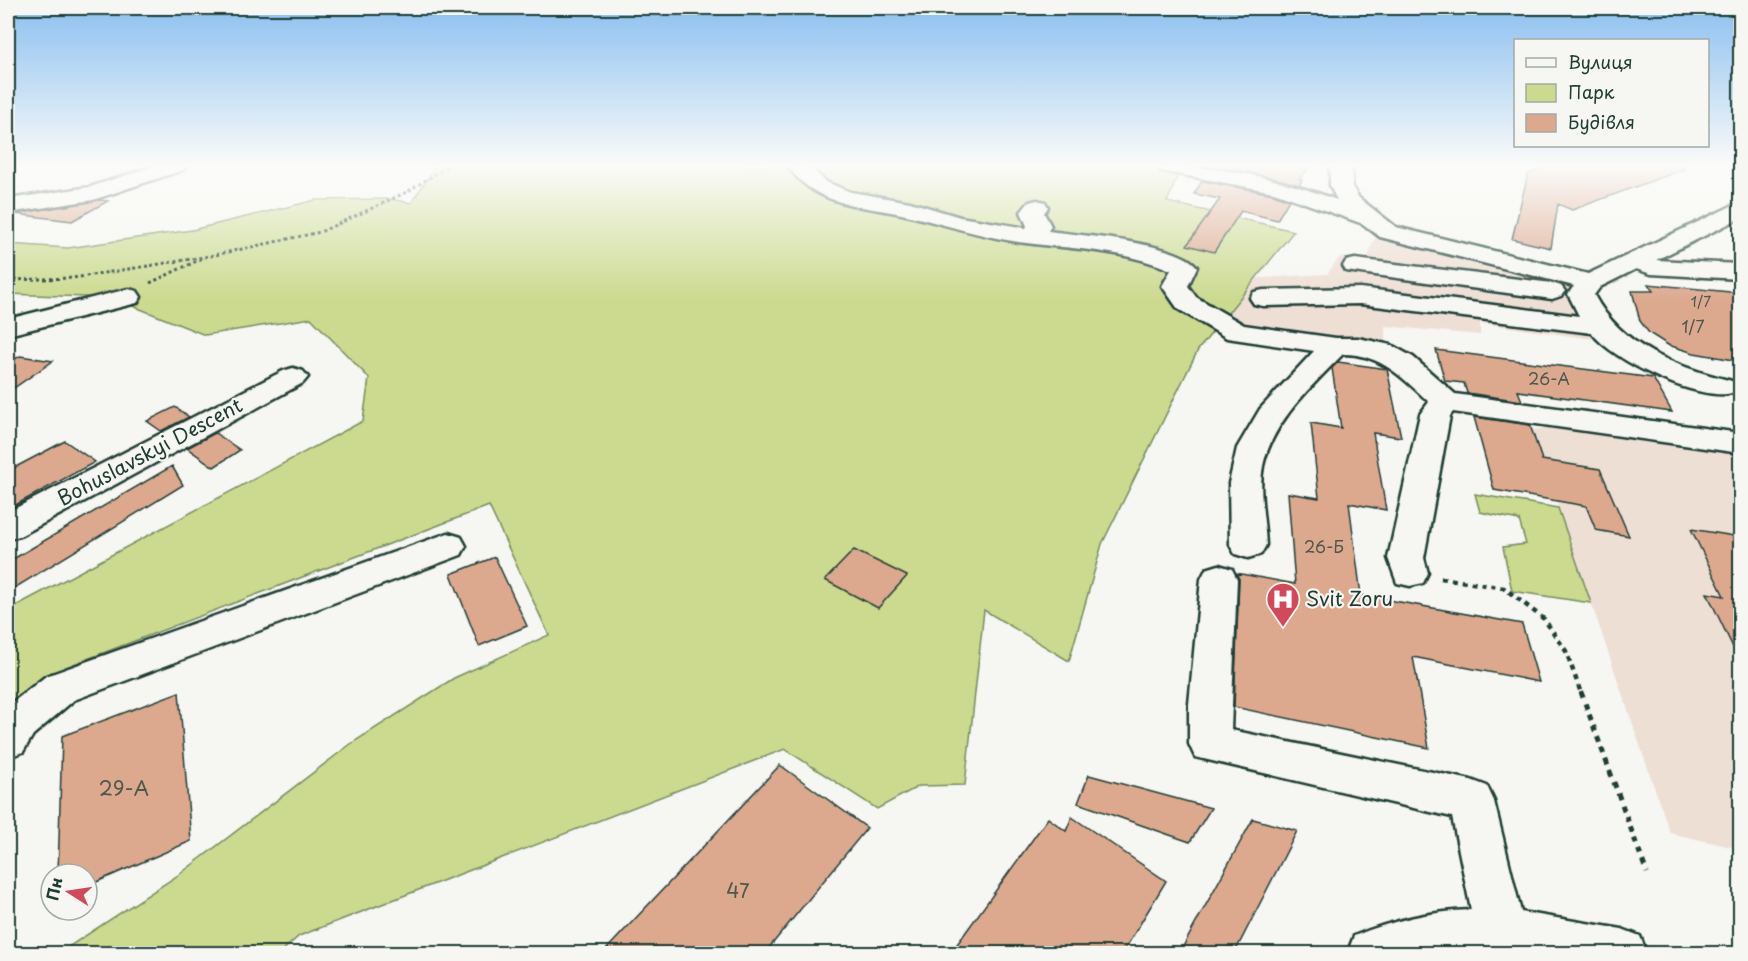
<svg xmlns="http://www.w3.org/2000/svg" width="1748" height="961" font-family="'Playpen Sans',sans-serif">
	<rect width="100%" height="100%" fill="#f6f6f2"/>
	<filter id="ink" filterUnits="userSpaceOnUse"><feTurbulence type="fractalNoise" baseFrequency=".0167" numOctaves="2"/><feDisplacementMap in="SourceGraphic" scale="12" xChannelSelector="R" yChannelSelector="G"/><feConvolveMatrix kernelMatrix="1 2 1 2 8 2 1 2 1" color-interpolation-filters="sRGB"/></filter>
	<g filter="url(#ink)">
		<path fill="#eedfd4" d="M 1377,231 L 1575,278 L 1571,294 L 1592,339 L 1480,323 L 1480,335 L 1385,326 L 1385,340 L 1320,339 L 1241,329 L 1219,308 L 1244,279 L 1327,274 L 1340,257 L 1367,260 Z
			M 1546,428 L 1740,455 L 1740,849 L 1670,833 L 1532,430 Z"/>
		<path fill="#cbda8e" stroke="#758c61" stroke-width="1.5" d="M 436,166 L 1182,166 L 1167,202 L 1294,231 L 1198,350 L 1102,544 L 1069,661 L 984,610 L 965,785 L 919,786 L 877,809 L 785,749 L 299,936 L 280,953 L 59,953 L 180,874 L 352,743 L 454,678 L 549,635 L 489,506 L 66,667 L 8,702 L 8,610 L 363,421 L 369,378 L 311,318 L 205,335 L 113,298 L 8,294 L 8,244 L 68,248 L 192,230 L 316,200 L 390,199 L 411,203 Z
			M 1475,494 L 1558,508 L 1591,603 L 1512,591 L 1503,547 L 1526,544 L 1519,520 L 1480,512 Z"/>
		<path fill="#dca98f" stroke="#1f3d34" stroke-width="1.5" d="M 1311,166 L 1299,179 L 1302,180 L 1299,185 L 1249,172 L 1212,167 Z
			M 1548,166 L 1683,166 L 1684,169 L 1572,210 L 1558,204 L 1551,248 L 1512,239 L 1528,174 Z
			M 1202,181 L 1273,194 L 1289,200 L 1277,220 L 1241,211 L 1214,252 L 1187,245 L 1220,199 L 1194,194 Z
			M 100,200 L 108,201 L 72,221 L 15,214 Z
			M 1648,284 L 1740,293 L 1740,361 L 1694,353 L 1668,345 L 1649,333 L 1640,321 L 1632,291 L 1653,291 Z
			M 1436,350 L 1653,378 L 1672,412 L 1518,391 L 1522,401 L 1467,393 L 1464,383 L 1445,381 Z
			M 20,356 L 53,361 L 8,392 L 8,363 Z
			M 1338,362 L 1387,369 L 1401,437 L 1373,433 L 1386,510 L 1349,503 L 1361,595 L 1522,624 L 1539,682 L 1413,657 L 1429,748 L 1234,707 L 1239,579 L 1236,573 L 1295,584 L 1288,493 L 1319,498 L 1311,423 L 1341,428 L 1332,368 Z
			M 175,407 L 189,417 L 161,431 L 147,421 Z
			M 1474,417 L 1530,425 L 1542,460 L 1600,469 L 1629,536 L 1596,530 L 1586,506 L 1494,490 Z
			M 215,433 L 240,450 L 214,467 L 187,448 Z
			M 65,441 L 95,462 L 8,509 L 8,471 Z
			M 172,466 L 183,485 L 8,592 L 8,562 Z
			M 1691,529 L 1740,537 L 1740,662 L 1707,593 L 1724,596 Z
			M 854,550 L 907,576 L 878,608 L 825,580 Z
			M 495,557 L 527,626 L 479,646 L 451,574 Z
			M 179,692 L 191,841 L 87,886 L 87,874 L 58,874 L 62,736 Z
			M 780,765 L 867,828 L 764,954 L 602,954 Z
			M 1089,775 L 1211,808 L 1190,842 L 1078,803 Z
			M 1072,817 L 1166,881 L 1122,954 L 950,954 L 1048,818 L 1066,831 Z
			M 1253,819 L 1297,831 L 1234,954 L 1179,954 Z"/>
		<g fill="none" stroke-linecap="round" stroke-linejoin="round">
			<g stroke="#1f3d34" stroke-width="5">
				<path id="minor" d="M 154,166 L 186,166 L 183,170 L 93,200 L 8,213 L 8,199 L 90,187 Z
					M 788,166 L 809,166 L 826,182 L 851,192 L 910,202 L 960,217 L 1026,228 L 1027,226 L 1021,212 L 1029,202 L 1037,200 L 1045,202 L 1048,207 L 1044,213 L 1051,226 L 1048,231 C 1078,235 1181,243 1197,267 L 1188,286 L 1196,297 L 1244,325 L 1336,338 L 1358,338 L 1391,345 L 1413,357 L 1455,394 L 1740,433 L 1740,453 L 1453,412 L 1450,416 L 1424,558 L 1428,573 L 1423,583 L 1410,586 L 1397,583 L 1388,558 L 1420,414 L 1429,402 C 1403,378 1381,354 1343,354 C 1312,386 1273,420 1263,466 C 1258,491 1265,520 1266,545 L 1261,554 L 1248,558 L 1235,554 L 1230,545 L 1229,483 L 1237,448 L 1260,409 L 1314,351 L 1227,338 L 1178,309 L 1162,286 L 1171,270 C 1122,249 1069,249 1018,242 C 979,236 944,224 906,215 C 862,205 816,207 788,166 Z
					M 1157,166 C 1222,166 1276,177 1337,200 L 1330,186 L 1330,166 L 1352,166 L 1352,186 L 1359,198 L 1396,227 L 1588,274 L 1740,202 L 1740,218 L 1656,260 L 1740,264 L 1740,279 L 1651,274 L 1636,269 L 1600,287 L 1594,295 C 1622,348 1677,367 1732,381 L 1737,387 L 1732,393 C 1699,402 1613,361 1592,333 L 1360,304 L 1263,306 L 1254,304 L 1250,298 L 1254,292 L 1263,290 L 1360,288 L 1579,316 L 1568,294 L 1574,286 L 1380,237 L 1363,224 L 1274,192 L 1167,172 L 1160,170 Z
					M 1355,259 L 1552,283 L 1561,286 L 1565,291 L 1561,296 L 1552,299 L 1346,271 L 1343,266 L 1346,261 Z
					M 128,289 L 137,291 L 141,297 L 137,303 L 8,335 L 8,319 Z
					M 293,368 L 303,371 L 308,377 L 303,383 L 20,536 L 8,539 L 8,512 L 283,371 Z
					M 448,533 L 461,537 L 466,546 L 461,555 L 74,700 L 33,735 L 23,752 L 8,757 L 8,706 L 46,676 Z
					M 1219,565 L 1232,569 L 1237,579 L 1231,730 L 1471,780 L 1487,786 L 1494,801 L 1521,912 L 1622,929 L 1640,936 L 1647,954 L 1347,954 L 1354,936 C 1391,921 1431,911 1471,910 L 1452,817 L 1195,757 L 1189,744 L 1189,704 L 1201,579 L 1206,569 Z"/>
			</g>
			<path stroke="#1f3d34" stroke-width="3" stroke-dasharray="3 3" stroke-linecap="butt" d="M 8,280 L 73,278 L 210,256 L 320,232 L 407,192 L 448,166
				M 150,283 L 203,258"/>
			<path stroke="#1f3d34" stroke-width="4.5" stroke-dasharray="5 5" stroke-linecap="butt" d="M 1441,578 L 1504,588 L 1544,619 L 1566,651 L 1581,693"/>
			<path stroke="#1f3d34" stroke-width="5" stroke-dasharray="6 6" stroke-linecap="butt" d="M 1581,692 L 1647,873"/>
			<use href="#minor" fill="#f6f6f2" fill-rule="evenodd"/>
		</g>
	</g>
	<linearGradient id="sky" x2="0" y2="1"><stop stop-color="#8abff0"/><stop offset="0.55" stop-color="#fbfbf9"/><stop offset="1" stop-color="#fbfbf9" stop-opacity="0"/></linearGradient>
	<rect width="1748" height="301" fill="url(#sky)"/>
	<defs>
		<g id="hospital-pin" transform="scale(1.725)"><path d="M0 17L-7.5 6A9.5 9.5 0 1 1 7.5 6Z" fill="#d1495b" stroke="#f6f6f2"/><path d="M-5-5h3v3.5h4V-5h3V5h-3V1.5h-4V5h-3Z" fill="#fff"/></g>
	</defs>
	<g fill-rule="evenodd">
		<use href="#hospital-pin" x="1283" y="599"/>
	</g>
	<g text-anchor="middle" stroke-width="4.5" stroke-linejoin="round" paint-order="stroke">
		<g font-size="14" fill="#4e584b">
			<text x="1701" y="307">1/7</text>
		</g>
		<g font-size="16" fill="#4e584b">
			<text x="1693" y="333">1/7</text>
			<text x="1549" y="385">26-А</text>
			<text x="1324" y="553">26-Б</text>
		</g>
		<g font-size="20" fill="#1f3d34" stroke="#f6f6f2">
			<text transform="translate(150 452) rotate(-28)" y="7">Bohuslavskyi Descent</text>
		</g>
		<g font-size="20" fill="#1f3d34" stroke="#f6f6f2" text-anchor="start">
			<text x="1306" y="606">Svit Zoru</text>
		</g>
		<g font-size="20" fill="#4e584b">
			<text x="124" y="796">29-А</text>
			<text x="738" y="898">47</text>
		</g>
	</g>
	<rect width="1748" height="961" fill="none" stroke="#f6f6f2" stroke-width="30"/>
	<rect x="15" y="15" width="1718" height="931" fill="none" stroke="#1f3d34" stroke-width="2" filter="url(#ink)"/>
	<rect x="1514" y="39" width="195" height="108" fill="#f6f6f2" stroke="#a0aca6" stroke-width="1.5"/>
	<rect x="1526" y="58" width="30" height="9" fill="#f6f6f2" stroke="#a0aca6" stroke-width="1.5"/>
	<text x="1568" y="69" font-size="18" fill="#1f3d34">Вулиця</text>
	<rect x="1526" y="84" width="30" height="18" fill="#cbda8e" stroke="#a0aca6" stroke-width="1.5"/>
	<text x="1568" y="99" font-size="18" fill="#1f3d34">Парк</text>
	<rect x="1526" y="114" width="30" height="18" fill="#dca98f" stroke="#a0aca6" stroke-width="1.5"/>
	<text x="1568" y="129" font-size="18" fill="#1f3d34">Будівля</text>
	<g transform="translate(69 892) rotate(282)"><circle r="28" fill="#f6f6f2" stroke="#a0aca6" stroke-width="1.5"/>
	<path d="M0-4.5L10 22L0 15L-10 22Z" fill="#d1495b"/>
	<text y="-9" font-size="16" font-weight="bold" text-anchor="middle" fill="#1f3d34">Пн</text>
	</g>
</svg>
